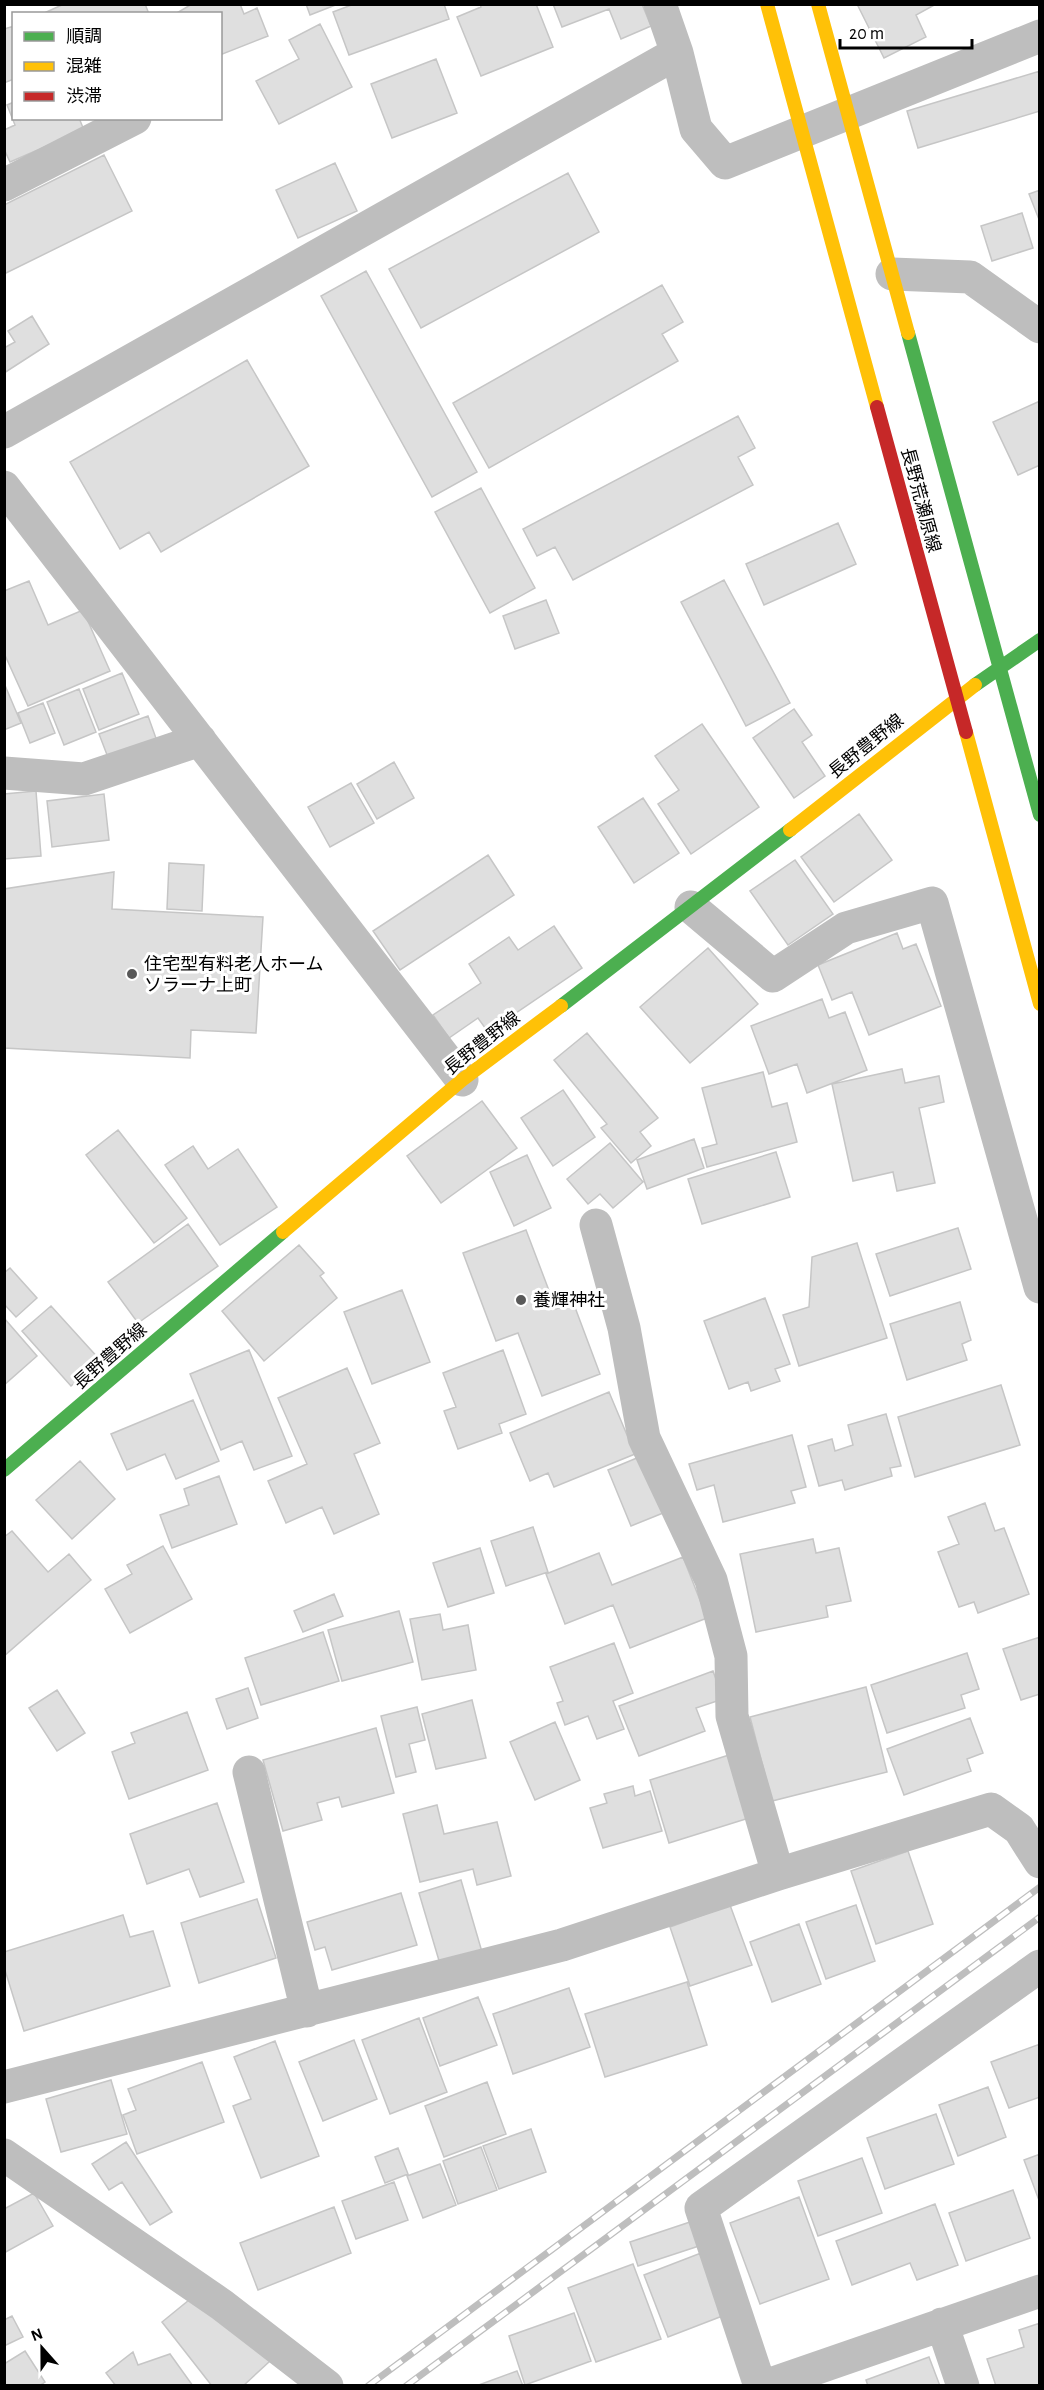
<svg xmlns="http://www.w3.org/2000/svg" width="1044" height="2390" font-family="'Alegreya Sans','Noto Sans JP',sans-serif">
	<rect width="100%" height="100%" fill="#fff"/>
	<path fill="#dfdfdf" stroke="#c6c6c6" stroke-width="1.5" d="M 64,4 L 145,4 L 149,14 L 42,14 Z
		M 192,4 L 240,4 L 244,14 L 257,8 L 268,36 L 220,55 L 220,14 L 175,14 Z
		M 306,4 L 338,4 L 310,15 Z
		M 354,4 L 444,4 L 449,19 L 349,55 L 333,12 Z
		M 480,4 L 536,4 L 553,47 L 481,76 L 457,17 L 481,7 Z
		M 553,4 L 642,4 L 651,26 L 621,39 L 609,9 L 562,27 Z
		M 857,4 L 936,4 L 916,15 L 926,37 L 884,58 Z
		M 320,24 L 352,87 L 279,124 L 256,81 L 299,59 L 289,40 Z
		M 14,26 L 14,79 L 4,83 L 4,29 Z
		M 436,59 L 457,113 L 392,138 L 371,84 Z
		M 1040,71 L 1040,111 L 918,148 L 907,111 Z
		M 14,102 L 14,118 L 79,118 L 84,130 L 10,162 L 4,149 L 4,130 L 15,125 L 7,105 Z
		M 104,155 L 132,211 L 4,274 L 4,205 Z
		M 335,163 L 357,211 L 298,238 L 276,190 Z
		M 568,173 L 599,232 L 421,328 L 389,269 Z
		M 1040,190 L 1040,222 L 1029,194 Z
		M 1022,213 L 1033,248 L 992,261 L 981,226 Z
		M 366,271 L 477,472 L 432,497 L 321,296 Z
		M 662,285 L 683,322 L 662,334 L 678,361 L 489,468 L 453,403 Z
		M 32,316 L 49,344 L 4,373 L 4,348 L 15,342 L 8,331 Z
		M 247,360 L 309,466 L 161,552 L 149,532 L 120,549 L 70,462 Z
		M 1040,401 L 1040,465 L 1018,475 L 993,422 Z
		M 738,416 L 755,448 L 738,457 L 753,485 L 573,580 L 555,547 L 537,556 L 523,529 Z
		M 481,488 L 535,588 L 490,613 L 435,512 Z
		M 838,523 L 856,564 L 764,605 L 746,564 Z
		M 724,580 L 790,703 L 746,726 L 681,602 Z
		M 29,581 L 48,625 L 83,610 L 110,671 L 28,706 L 4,653 L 4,591 Z
		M 546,600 L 559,633 L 515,649 L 503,616 Z
		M 122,673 L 139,714 L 99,730 L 83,689 Z
		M 4,683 L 21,723 L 4,730 Z
		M 79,689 L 96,732 L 64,745 L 47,702 Z
		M 43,703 L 55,733 L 30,743 L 18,713 Z
		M 794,709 L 812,735 L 802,742 L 825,776 L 794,798 L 753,738 Z
		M 148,716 L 157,741 L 109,760 L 99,734 Z
		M 702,724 L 759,807 L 691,854 L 658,804 L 679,790 L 655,756 Z
		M 394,762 L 414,798 L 377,819 L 357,784 Z
		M 351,783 L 374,823 L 330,847 L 308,807 Z
		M 36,791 L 41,856 L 4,859 L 4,794 Z
		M 104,794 L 109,840 L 52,847 L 47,801 Z
		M 643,798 L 679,853 L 634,883 L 598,827 Z
		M 859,814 L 892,860 L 834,902 L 801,857 Z
		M 488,855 L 514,895 L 400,970 L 373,931 Z
		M 795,860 L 833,914 L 788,945 L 750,891 Z
		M 169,863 L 204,865 L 202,911 L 167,909 Z
		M 114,872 L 112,909 L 263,917 L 256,1033 L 191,1030 L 190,1058 L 4,1048 L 4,889 Z
		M 554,926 L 582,968 L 488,1032 L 478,1018 L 449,1038 L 433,1015 L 481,983 L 469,964 L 509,937 L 518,950 Z
		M 897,933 L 903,949 L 916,944 L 941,1006 L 869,1035 L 852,992 L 832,1000 L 818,965 Z
		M 708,948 L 758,1004 L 690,1063 L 640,1007 Z
		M 822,999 L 829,1018 L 845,1012 L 867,1070 L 807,1093 L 797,1064 L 769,1074 L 751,1026 Z
		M 587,1033 L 658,1118 L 640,1132 L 651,1146 L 631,1163 L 601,1128 L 607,1124 L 554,1060 Z
		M 902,1069 L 905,1083 L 939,1076 L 944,1102 L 919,1108 L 935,1183 L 897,1191 L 893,1172 L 853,1181 L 832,1084 Z
		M 763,1072 L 772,1107 L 787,1103 L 797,1142 L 707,1167 L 702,1148 L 717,1144 L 702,1088 Z
		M 563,1090 L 595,1137 L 553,1166 L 521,1118 Z
		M 482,1101 L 517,1148 L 441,1203 L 407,1156 Z
		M 118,1130 L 187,1218 L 154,1243 L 86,1155 Z
		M 694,1139 L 704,1168 L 647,1189 L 637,1160 Z
		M 610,1143 L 643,1182 L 613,1208 L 600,1194 L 588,1204 L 567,1179 Z
		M 193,1146 L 208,1169 L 238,1149 L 277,1207 L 220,1245 L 165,1165 Z
		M 776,1152 L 790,1197 L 702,1224 L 688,1179 Z
		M 527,1155 L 551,1208 L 514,1226 L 490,1172 Z
		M 188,1224 L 218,1266 L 138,1323 L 108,1282 Z
		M 958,1228 L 971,1269 L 890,1296 L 876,1254 Z
		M 526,1230 L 556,1309 L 573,1302 L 600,1374 L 542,1396 L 518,1333 L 496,1341 L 463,1253 Z
		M 857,1243 L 887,1338 L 799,1366 L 783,1315 L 809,1307 L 812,1257 Z
		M 299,1245 L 324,1273 L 320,1276 L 337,1298 L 264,1361 L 222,1311 Z
		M 10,1268 L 37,1298 L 16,1317 L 4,1304 L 4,1273 Z
		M 402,1290 L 430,1362 L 372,1384 L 344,1312 Z
		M 765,1298 L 790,1364 L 775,1369 L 780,1381 L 751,1391 L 748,1382 L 729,1389 L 704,1321 Z
		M 960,1302 L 971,1340 L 962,1344 L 967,1360 L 907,1380 L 890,1324 Z
		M 51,1306 L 100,1360 L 71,1386 L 22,1331 Z
		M 4,1318 L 37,1356 L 4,1385 Z
		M 249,1350 L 292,1456 L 254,1470 L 242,1441 L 221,1450 L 190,1374 Z
		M 503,1350 L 526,1414 L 499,1424 L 502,1433 L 458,1449 L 444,1411 L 456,1407 L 443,1373 Z
		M 347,1368 L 380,1443 L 354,1454 L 379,1514 L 334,1534 L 322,1507 L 286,1523 L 268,1481 L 307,1464 L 278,1398 Z
		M 1001,1385 L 1020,1445 L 915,1477 L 898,1417 Z
		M 609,1392 L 635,1454 L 554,1487 L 548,1473 L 530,1481 L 510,1433 Z
		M 193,1400 L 219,1461 L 176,1479 L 165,1454 L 127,1470 L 111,1434 Z
		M 886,1414 L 901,1466 L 890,1468 L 892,1476 L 845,1490 L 842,1480 L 819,1486 L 808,1446 L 832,1439 L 835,1451 L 853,1445 L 848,1425 Z
		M 792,1435 L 806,1487 L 791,1491 L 795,1503 L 723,1522 L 714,1485 L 697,1490 L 689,1464 Z
		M 644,1455 L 668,1511 L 631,1526 L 608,1470 Z
		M 80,1461 L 115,1499 L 72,1539 L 36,1500 Z
		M 219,1476 L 237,1524 L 172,1548 L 160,1515 L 189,1505 L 184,1489 Z
		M 985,1503 L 995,1531 L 1004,1528 L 1029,1594 L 978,1613 L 974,1602 L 959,1607 L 938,1552 L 959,1544 L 948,1517 Z
		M 533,1527 L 548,1572 L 506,1586 L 491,1541 Z
		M 12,1531 L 48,1572 L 69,1554 L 91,1580 L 4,1656 L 4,1537 Z
		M 813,1539 L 816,1553 L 839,1548 L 851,1601 L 826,1606 L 828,1617 L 756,1632 L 740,1554 Z
		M 163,1546 L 192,1599 L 130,1633 L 105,1589 L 132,1574 L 127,1565 Z
		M 480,1548 L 494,1593 L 448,1607 L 433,1563 Z
		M 599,1553 L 612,1585 L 683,1557 L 707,1618 L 630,1648 L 613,1605 L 565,1624 L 546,1574 Z
		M 334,1594 L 343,1616 L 303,1632 L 294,1611 Z
		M 399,1611 L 413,1662 L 342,1681 L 328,1630 Z
		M 440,1614 L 443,1630 L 468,1625 L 476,1670 L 422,1680 L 410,1619 Z
		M 323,1632 L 339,1681 L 261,1705 L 245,1658 Z
		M 1040,1637 L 1040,1694 L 1021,1700 L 1003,1649 Z
		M 614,1643 L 633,1693 L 613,1701 L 624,1729 L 597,1739 L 588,1716 L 565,1725 L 557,1703 L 563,1701 L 550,1667 Z
		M 967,1653 L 979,1689 L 961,1695 L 965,1708 L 887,1733 L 871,1685 Z
		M 713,1671 L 723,1699 L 696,1708 L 705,1731 L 639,1756 L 619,1706 Z
		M 866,1687 L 887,1772 L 772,1801 L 750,1717 Z
		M 248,1688 L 258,1718 L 227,1729 L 216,1699 Z
		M 57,1690 L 85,1733 L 57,1751 L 29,1708 Z
		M 472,1700 L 486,1758 L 436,1769 L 422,1714 Z
		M 417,1707 L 425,1740 L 409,1744 L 416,1772 L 396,1777 L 381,1716 Z
		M 187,1712 L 208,1770 L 129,1799 L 112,1752 L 135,1743 L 131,1733 Z
		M 970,1718 L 983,1753 L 967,1759 L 971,1771 L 904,1795 L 887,1749 Z
		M 555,1722 L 580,1780 L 535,1800 L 510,1742 Z
		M 376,1728 L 394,1793 L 342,1807 L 339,1797 L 317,1803 L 322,1820 L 283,1831 L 263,1760 Z
		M 729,1755 L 749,1818 L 669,1843 L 650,1780 Z
		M 633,1786 L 635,1796 L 650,1791 L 662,1831 L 603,1848 L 590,1808 L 607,1803 L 604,1794 Z
		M 217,1803 L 244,1882 L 200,1897 L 189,1869 L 147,1884 L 130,1834 Z
		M 437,1805 L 444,1834 L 497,1822 L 511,1876 L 477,1885 L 473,1869 L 420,1882 L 403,1814 Z
		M 908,1851 L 933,1924 L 876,1944 L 851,1871 Z
		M 461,1880 L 482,1952 L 440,1964 L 419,1893 Z
		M 401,1893 L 417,1945 L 332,1970 L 325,1947 L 315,1950 L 307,1922 Z
		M 257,1899 L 276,1958 L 199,1983 L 181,1923 Z
		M 730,1905 L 752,1965 L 690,1986 L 670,1927 Z
		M 856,1905 L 875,1961 L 826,1979 L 806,1922 Z
		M 123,1915 L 130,1937 L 153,1931 L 170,1986 L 24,2031 L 4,1967 L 4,1952 Z
		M 799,1924 L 821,1984 L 772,2002 L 750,1942 Z
		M 687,1982 L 707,2045 L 605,2077 L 585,2014 Z
		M 569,1988 L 590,2047 L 513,2074 L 493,2014 Z
		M 478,1997 L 497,2045 L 440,2066 L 423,2018 Z
		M 419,2018 L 447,2092 L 390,2114 L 362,2040 Z
		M 354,2040 L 377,2099 L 323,2121 L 299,2062 Z
		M 275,2041 L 319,2156 L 261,2178 L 233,2106 L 251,2099 L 234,2057 Z
		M 1040,2044 L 1040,2097 L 1009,2108 L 991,2062 Z
		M 202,2062 L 224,2122 L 137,2154 L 123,2115 L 136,2110 L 128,2089 Z
		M 111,2080 L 127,2134 L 61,2152 L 46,2099 Z
		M 487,2082 L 506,2134 L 444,2157 L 425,2106 Z
		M 988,2087 L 1006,2137 L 958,2156 L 939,2105 Z
		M 936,2114 L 954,2164 L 885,2189 L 867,2138 Z
		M 531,2129 L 546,2172 L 499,2189 L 483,2146 Z
		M 126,2142 L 172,2212 L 150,2225 L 122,2182 L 109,2190 L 92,2164 Z
		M 481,2147 L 497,2190 L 458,2204 L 443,2161 Z
		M 398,2148 L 408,2174 L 385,2183 L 375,2157 Z
		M 1040,2154 L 1040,2203 L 1024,2160 Z
		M 862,2158 L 882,2213 L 818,2236 L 798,2181 Z
		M 440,2164 L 456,2205 L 423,2218 L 407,2176 Z
		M 394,2182 L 408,2220 L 356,2239 L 342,2201 Z
		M 1013,2190 L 1030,2238 L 966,2261 L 949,2213 Z
		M 34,2193 L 53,2226 L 4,2253 L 4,2209 Z
		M 799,2197 L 829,2279 L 760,2304 L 730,2223 Z
		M 935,2204 L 958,2265 L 917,2280 L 910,2263 L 852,2285 L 836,2241 Z
		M 334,2207 L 351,2253 L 258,2290 L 240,2243 Z
		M 690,2222 L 699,2246 L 638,2266 L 630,2242 Z
		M 701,2253 L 725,2315 L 668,2337 L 644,2275 Z
		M 633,2264 L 661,2339 L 596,2362 L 568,2288 Z
		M 194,2296 L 270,2361 L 243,2386 L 212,2386 L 162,2322 Z
		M 574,2313 L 591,2361 L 525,2385 L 509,2336 Z
		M 12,2316 L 23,2337 L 4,2346 L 4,2320 Z
		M 1040,2323 L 1040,2386 L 996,2386 L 987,2359 L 1024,2347 L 1019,2330 Z
		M 25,2351 L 45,2382 L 39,2386 L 4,2386 L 4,2364 Z
		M 133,2352 L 138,2365 L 170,2354 L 193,2386 L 116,2386 L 106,2373 Z
		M 929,2357 L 940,2386 L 868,2386 L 866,2380 Z
		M 517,2371 L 523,2386 L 476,2386 Z"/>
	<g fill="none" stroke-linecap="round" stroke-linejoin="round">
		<path stroke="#bebebe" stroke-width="33" d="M 660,4 L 677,53 L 696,129 L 725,163 L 1040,36
			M 4,185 L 135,118
			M 892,274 L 970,277 L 1040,327
			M 4,432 L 677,53
			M 4,487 L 462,1080
			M 4,773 L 84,779 L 200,740
			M 691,907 L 773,976 L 846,928 L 932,903 L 1040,1287
			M 596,1225 L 624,1328 L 644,1438 L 711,1580 L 731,1656 L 732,1716 L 778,1874
			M 249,1772 L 307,2011
			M 4,2087 L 562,1945 L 778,1874 L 991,1809 L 1019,1829 L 1040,1862
			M 4,2155 L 222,2305 L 327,2386
			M 942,2324 L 963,2386
			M 760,2386 L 701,2208 L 1040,1966
			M 765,2386 L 1040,2291"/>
		<path stroke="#4caf50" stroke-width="14" d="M 908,333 L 1040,815
			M 975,685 L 1040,640
			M 561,1006 L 790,830
			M 4,1470 L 283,1232"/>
		<path stroke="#ffc107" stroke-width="14" d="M 767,4 L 877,407
			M 818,4 L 908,333
			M 966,732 L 1040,1004
			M 790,830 L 975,685
			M 283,1232 L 462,1080 L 561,1006"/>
		<path stroke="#c62828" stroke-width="14" d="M 877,407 L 966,732"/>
		<g stroke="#bebebe" stroke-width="7">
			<path id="rail" d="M 368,2386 L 1040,1887
				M 406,2386 L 1040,1917"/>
		</g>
		<use href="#rail" stroke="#fff" stroke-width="4.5" stroke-dasharray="14" stroke-linecap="butt"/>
	</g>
	<g fill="#595959" stroke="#fff" stroke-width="2">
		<circle cx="132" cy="974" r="6"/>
		<circle cx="521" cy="1300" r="6"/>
	</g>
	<g text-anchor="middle" stroke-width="6" stroke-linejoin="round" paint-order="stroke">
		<g font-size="18" fill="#000" stroke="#fff">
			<text transform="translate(921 500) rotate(75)" y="6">長野荒瀬原線</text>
			<text transform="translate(866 746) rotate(-39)" y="6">長野豊野線</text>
			<text transform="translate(482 1043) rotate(-38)" y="6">長野豊野線</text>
			<text transform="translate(110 1356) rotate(-41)" y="6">長野豊野線</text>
		</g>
		<g font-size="18" fill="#000" stroke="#fff" text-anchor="start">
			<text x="144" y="970">住宅型有料老人ホーム<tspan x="144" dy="21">ソラーナ上町</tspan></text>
			<text x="533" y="1306">養輝神社</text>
		</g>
	</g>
	<rect width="1044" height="2390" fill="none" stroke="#000000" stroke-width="12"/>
	<rect x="12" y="12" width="210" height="108" fill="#ffffff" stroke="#999999" stroke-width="1.5"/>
	<rect x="24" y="32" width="30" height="9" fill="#4caf50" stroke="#999999" stroke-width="1.5"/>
	<text x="66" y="42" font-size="18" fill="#000000">順調</text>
	<rect x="24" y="62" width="30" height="9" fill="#ffc107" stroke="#999999" stroke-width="1.5"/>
	<text x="66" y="72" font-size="18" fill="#000000">混雑</text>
	<rect x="24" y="92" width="30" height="9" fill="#c62828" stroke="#999999" stroke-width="1.5"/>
	<text x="66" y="102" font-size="18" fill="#000000">渋滞</text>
	<g transform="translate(42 2348) rotate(339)" stroke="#ffffff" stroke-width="4.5" paint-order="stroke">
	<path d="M0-4.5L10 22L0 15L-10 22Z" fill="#000000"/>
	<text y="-9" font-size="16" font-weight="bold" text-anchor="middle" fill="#000000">N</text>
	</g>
	<path d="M840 39v9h132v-9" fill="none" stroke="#000000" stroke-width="3"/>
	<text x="849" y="39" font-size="18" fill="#000000" stroke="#ffffff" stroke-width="4.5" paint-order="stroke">20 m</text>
</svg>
